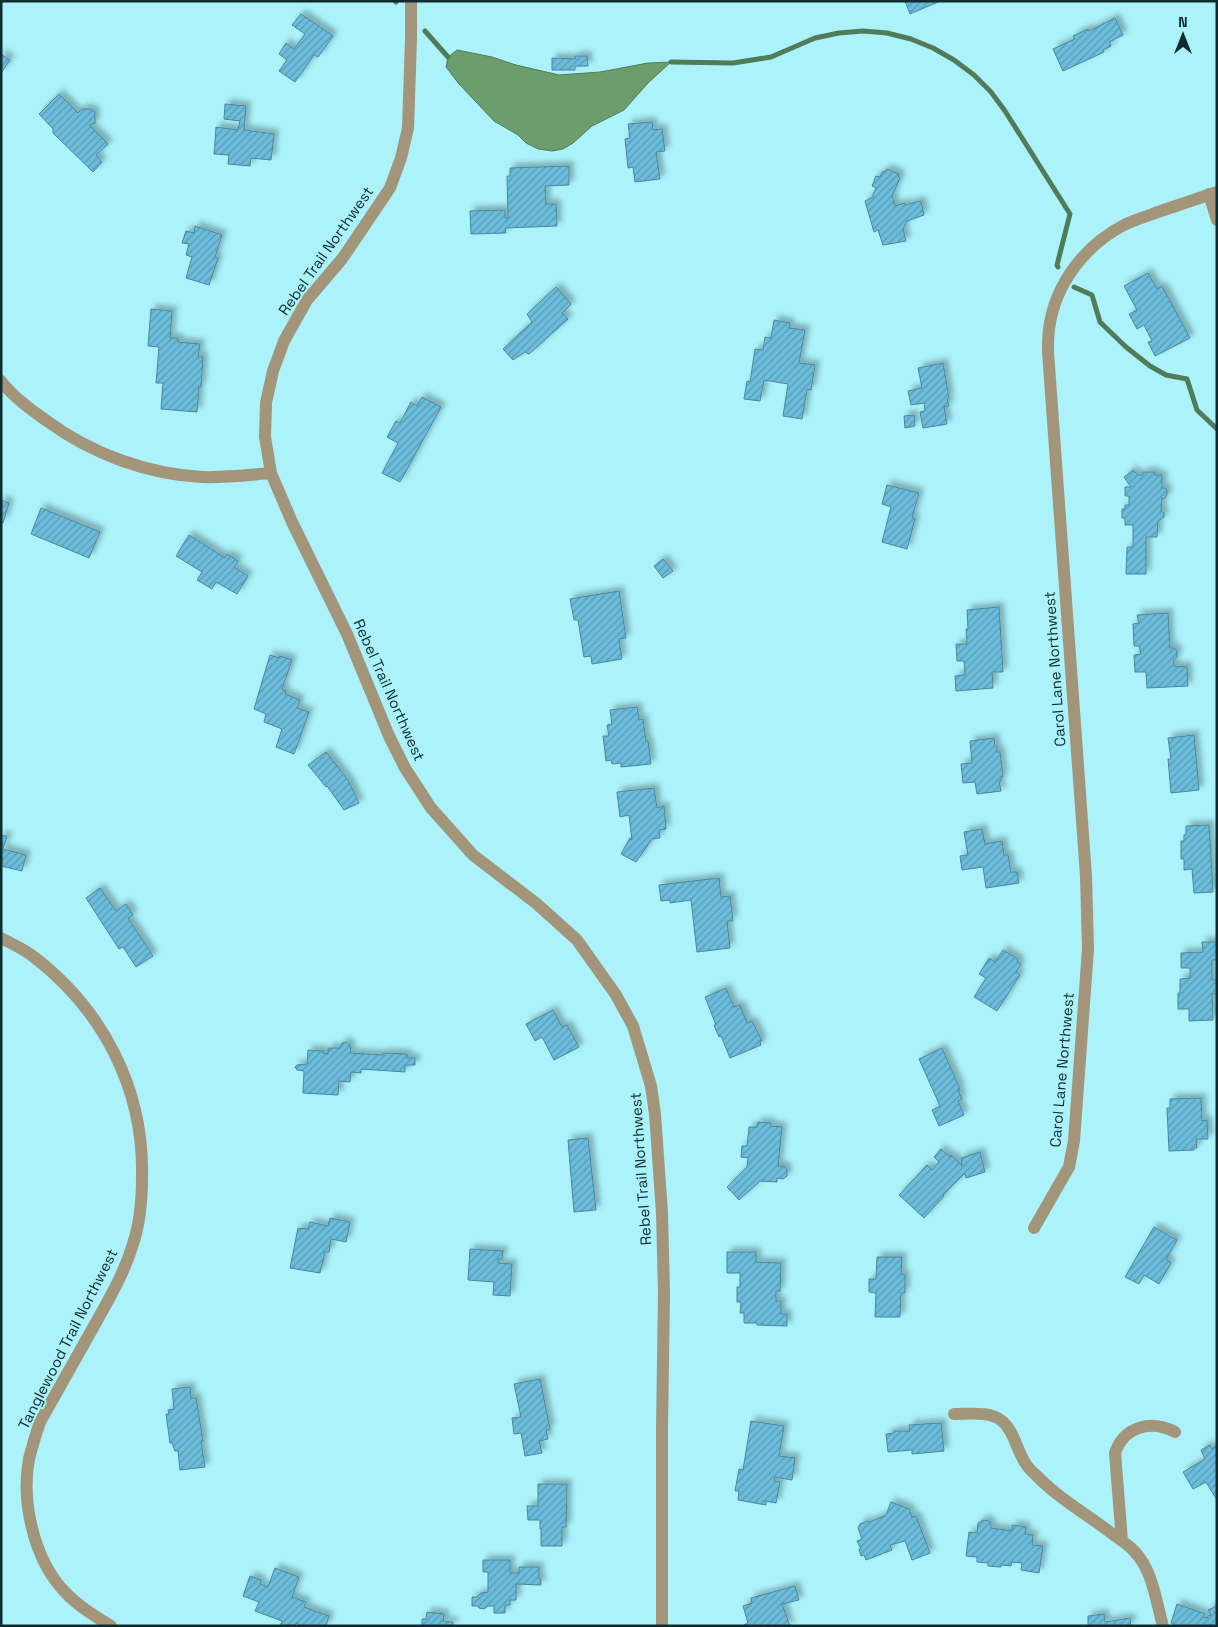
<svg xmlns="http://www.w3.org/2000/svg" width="1218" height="1627" font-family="'Space Grotesk',sans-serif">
	<defs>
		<pattern id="building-hatch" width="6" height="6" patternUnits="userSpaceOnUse" patternTransform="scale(1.25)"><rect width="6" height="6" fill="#6cbddc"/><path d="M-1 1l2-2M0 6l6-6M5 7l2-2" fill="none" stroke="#579ab3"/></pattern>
		<filter id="shadow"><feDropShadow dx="4.5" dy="-4.5" stdDeviation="2.5" flood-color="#0004"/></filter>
	</defs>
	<rect width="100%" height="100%" fill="#abf2fa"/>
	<path fill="#6c9e6d" stroke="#507c5a" d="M 457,50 L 492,57 L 516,65 L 559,75 L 600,72 L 648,63 L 671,62 L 648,83 L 624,110 L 592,126 L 573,143 L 563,149 L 552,151 L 538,149 L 526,143 L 518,135 L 494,121 L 459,84 L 446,67 L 448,57 Z"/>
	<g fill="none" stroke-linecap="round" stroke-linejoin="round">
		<path stroke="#507c5a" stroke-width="5" d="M 395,1 L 396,2
			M 425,31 L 448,57
			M 671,62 L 733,63 L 771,57 L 815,38 L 839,33 L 863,31 L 887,33 L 911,39 L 933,48 L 954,60 L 974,75 L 991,92 L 1005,111 L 1070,214 L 1057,265 L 1058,267
			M 1074,287 L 1092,295 L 1100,322 L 1126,347 L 1150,366 L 1166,375 L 1187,379 L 1197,410 L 1217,429"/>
	</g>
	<path fill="url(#building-hatch)" stroke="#4b869c" filter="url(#shadow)" d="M 905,1 L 940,1 L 910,14 Z
		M 301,14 L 333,36 L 318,57 L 314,55 L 295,82 L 279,71 L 287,60 L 279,54 L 286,43 L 294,49 L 305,34 L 292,25 Z
		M 1115,18 L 1123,35 L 1109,42 L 1111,46 L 1103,50 L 1104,52 L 1063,71 L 1053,49 L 1075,39 L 1073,36 L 1088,29 L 1089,31 Z
		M 1,54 L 10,60 L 1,73 Z
		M 575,56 L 587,56 L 588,66 L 575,66 L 575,70 L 552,70 L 552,58 L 575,59 Z
		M 59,94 L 78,113 L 82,109 L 91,109 L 95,112 L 95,123 L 89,125 L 108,144 L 96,155 L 102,162 L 93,172 L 53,133 L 53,129 L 39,114 Z
		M 225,104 L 246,106 L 244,130 L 274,134 L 271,160 L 251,158 L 250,166 L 228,164 L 229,155 L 214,154 L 216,127 L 238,130 L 240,121 L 224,119 Z
		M 652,122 L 653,130 L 662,129 L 665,151 L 656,152 L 660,179 L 635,182 L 633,167 L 628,168 L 625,139 L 630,138 L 628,124 Z
		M 569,166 L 569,185 L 545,186 L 546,204 L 556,204 L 557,226 L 505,228 L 506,233 L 471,234 L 470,211 L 505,210 L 505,218 L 508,218 L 507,176 L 510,176 L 510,168 Z
		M 887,169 L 899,174 L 898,176 L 900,178 L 892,196 L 895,206 L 905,203 L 905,205 L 921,201 L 924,215 L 907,221 L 903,229 L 906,241 L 883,245 L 878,230 L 874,232 L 865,201 L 873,197 L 873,194 L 876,188 L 872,186 L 876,176 L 880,177 L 883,171 L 885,172 Z
		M 195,226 L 222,235 L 215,257 L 218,258 L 209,285 L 186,278 L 192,257 L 186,255 L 189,244 L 182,243 L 186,231 L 194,233 Z
		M 1148,273 L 1157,289 L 1162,286 L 1190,338 L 1155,356 L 1148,342 L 1152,341 L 1144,325 L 1137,329 L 1129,314 L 1137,310 L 1124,286 Z
		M 556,287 L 571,304 L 562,313 L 568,319 L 529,354 L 525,352 L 513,360 L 503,349 L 532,322 L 527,314 Z
		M 151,309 L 172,311 L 170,338 L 178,338 L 178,342 L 200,344 L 198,357 L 203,357 L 201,387 L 199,387 L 197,412 L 161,409 L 163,383 L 156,383 L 159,347 L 148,346 Z
		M 774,320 L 790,323 L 789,328 L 805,330 L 799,363 L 815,365 L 811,390 L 807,389 L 802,419 L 783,416 L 788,384 L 764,380 L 760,401 L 744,399 L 747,381 L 750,382 L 755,349 L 763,350 L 765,337 L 771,338 Z
		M 943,363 L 949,398 L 947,399 L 949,406 L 944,407 L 947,424 L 923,428 L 920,412 L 925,411 L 924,403 L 911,405 L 908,391 L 922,388 L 918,368 Z
		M 422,397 L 441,407 L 400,482 L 382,473 L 398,443 L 387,437 L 396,421 L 400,423 L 411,402 L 417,406 Z
		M 914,415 L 915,426 L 905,428 L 904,416 Z
		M 1133,470 L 1138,475 L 1143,475 L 1143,472 L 1155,472 L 1155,475 L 1162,475 L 1162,488 L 1165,488 L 1167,490 L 1167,495 L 1164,499 L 1162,498 L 1161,511 L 1164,513 L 1164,517 L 1158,521 L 1157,537 L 1146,537 L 1146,574 L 1126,574 L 1127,547 L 1133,547 L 1133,525 L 1125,525 L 1125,518 L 1122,518 L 1122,509 L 1125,509 L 1125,505 L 1129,505 L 1129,496 L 1125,496 L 1125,487 L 1131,487 L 1124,477 Z
		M 887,485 L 919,493 L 912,518 L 915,519 L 907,549 L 882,542 L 891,507 L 882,504 Z
		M 1,500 L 9,503 L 3,523 L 1,522 Z
		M 41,508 L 100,532 L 89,558 L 31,534 Z
		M 189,535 L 225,558 L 227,554 L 238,561 L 234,567 L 248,576 L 237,594 L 216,582 L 212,589 L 197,580 L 202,572 L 176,556 Z
		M 663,559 L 673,571 L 663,578 L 654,566 Z
		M 619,591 L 626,638 L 619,639 L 622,659 L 592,664 L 591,656 L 584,657 L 578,620 L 574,620 L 570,599 Z
		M 999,607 L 1003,672 L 992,672 L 993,688 L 956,691 L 955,676 L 965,675 L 964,661 L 957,661 L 956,644 L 967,644 L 966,629 L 968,629 L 967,610 Z
		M 1168,613 L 1170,648 L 1174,648 L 1177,651 L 1177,657 L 1173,660 L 1174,666 L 1187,667 L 1188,686 L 1147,688 L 1146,672 L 1135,672 L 1134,655 L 1141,654 L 1139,646 L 1134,646 L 1133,624 L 1139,623 L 1137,615 Z
		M 270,655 L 279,658 L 280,656 L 292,660 L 282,689 L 286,691 L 285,694 L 300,700 L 297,708 L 309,712 L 294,754 L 276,747 L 282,729 L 264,722 L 266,714 L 254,709 Z
		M 637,707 L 639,720 L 643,719 L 646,741 L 648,741 L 651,764 L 621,767 L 621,763 L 612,764 L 611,760 L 606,761 L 603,736 L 609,736 L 607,725 L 612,724 L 610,710 Z
		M 1194,735 L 1199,790 L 1171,793 L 1168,759 L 1171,759 L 1168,738 Z
		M 994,738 L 995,746 L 997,747 L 997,752 L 1000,752 L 1003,777 L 1001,777 L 1001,781 L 999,781 L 1001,791 L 977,794 L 975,782 L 963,783 L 961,764 L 972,763 L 970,741 Z
		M 326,752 L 348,780 L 359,803 L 344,810 L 327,786 L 326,787 L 308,765 Z
		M 654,788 L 657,808 L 664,806 L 666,829 L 659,830 L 660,838 L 652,839 L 636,862 L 621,854 L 630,838 L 632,840 L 629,815 L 620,817 L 617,792 Z
		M 1209,825 L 1213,892 L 1194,893 L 1192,869 L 1184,870 L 1184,859 L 1181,859 L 1181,841 L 1184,841 L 1184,835 L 1186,835 L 1186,826 Z
		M 982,829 L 985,844 L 1002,841 L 1004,855 L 1008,855 L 1011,872 L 1017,872 L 1019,883 L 986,888 L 983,867 L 962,870 L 960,856 L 968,855 L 964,832 Z
		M 1,835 L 7,836 L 3,849 L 26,855 L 22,871 L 1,866 Z
		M 719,878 L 721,897 L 730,896 L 733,921 L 727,921 L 730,948 L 697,952 L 691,900 L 670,903 L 670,900 L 661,901 L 659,885 Z
		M 100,888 L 116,911 L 126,904 L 133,915 L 128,918 L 153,956 L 136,967 L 123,947 L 119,949 L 86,898 Z
		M 1202,942 L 1217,942 L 1217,960 L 1212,960 L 1212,980 L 1217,980 L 1217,994 L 1212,994 L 1213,1020 L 1189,1021 L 1189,1009 L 1178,1009 L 1178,993 L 1180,993 L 1180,979 L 1190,978 L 1190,968 L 1181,968 L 1181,953 L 1203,952 Z
		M 1003,950 L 1018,959 L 1017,961 L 1021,964 L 1016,972 L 1020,975 L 997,1011 L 974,997 L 986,978 L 979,974 L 989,958 L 995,962 Z
		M 726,988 L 734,1007 L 740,1005 L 747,1023 L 752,1021 L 762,1041 L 760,1041 L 761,1045 L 730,1058 L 721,1036 L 719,1037 L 714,1025 L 716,1025 L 705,997 Z
		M 553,1010 L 562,1027 L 567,1025 L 579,1047 L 554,1060 L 542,1037 L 535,1041 L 526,1024 Z
		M 346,1042 L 350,1045 L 351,1053 L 383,1055 L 383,1053 L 407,1054 L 407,1058 L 415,1058 L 415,1065 L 405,1065 L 405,1072 L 361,1069 L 361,1073 L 351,1072 L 350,1082 L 339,1081 L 338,1095 L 303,1093 L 304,1071 L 297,1070 L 295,1067 L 297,1065 L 307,1064 L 308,1050 L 324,1051 L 323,1053 L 328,1054 L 328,1048 L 340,1048 L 342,1043 Z
		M 942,1048 L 960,1089 L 958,1090 L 962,1099 L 958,1101 L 964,1115 L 939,1126 L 932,1110 L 940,1106 L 919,1059 Z
		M 1201,1098 L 1202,1121 L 1207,1120 L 1208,1139 L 1196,1139 L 1197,1148 L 1194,1148 L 1194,1150 L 1169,1151 L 1167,1108 L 1170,1108 L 1170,1099 Z
		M 758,1122 L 771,1123 L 770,1126 L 782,1127 L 778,1166 L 784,1166 L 787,1170 L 787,1176 L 783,1179 L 777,1178 L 777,1182 L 759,1181 L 758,1183 L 739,1200 L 727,1187 L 747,1167 L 748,1158 L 741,1157 L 742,1146 L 747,1146 L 749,1127 L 757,1127 Z
		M 588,1138 L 596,1210 L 574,1212 L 568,1140 Z
		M 941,1149 L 950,1157 L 951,1155 L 962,1166 L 961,1158 L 980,1152 L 985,1172 L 966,1178 L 965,1174 L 963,1175 L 943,1195 L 944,1196 L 924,1218 L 899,1195 L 927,1165 L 932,1170 L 939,1162 L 934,1157 Z
		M 330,1218 L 350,1222 L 346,1242 L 331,1239 L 329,1252 L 325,1252 L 320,1273 L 290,1268 L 298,1228 L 308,1229 L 310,1222 L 328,1226 Z
		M 1154,1227 L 1177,1240 L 1166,1259 L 1171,1263 L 1159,1284 L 1144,1275 L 1139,1284 L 1125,1277 Z
		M 470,1249 L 503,1251 L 502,1259 L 498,1259 L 498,1263 L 512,1264 L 510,1296 L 493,1295 L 494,1282 L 468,1280 Z
		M 727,1252 L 756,1252 L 756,1262 L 781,1263 L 780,1291 L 776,1291 L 776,1301 L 781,1301 L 781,1314 L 787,1314 L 787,1326 L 757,1325 L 757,1323 L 744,1323 L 744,1313 L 740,1313 L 741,1302 L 737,1302 L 737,1287 L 740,1287 L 740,1273 L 727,1273 Z
		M 877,1257 L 902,1257 L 901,1274 L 905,1275 L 905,1293 L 901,1293 L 900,1317 L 875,1317 L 876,1293 L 869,1292 L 869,1279 L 876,1279 Z
		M 540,1379 L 550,1429 L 546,1430 L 548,1439 L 539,1441 L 542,1453 L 525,1456 L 521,1433 L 514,1434 L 512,1418 L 521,1417 L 514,1384 Z
		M 190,1387 L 191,1398 L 196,1398 L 203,1441 L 201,1442 L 205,1467 L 180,1470 L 178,1451 L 175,1451 L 172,1443 L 170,1443 L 166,1414 L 169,1414 L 168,1410 L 174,1409 L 172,1389 Z
		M 751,1421 L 784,1426 L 779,1456 L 795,1458 L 792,1480 L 775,1477 L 774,1481 L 780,1482 L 776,1503 L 766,1501 L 766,1505 L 738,1500 L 739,1491 L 735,1491 L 739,1469 L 743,1470 Z
		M 941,1423 L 944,1451 L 912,1454 L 912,1450 L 888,1452 L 886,1434 L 894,1433 L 894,1431 L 910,1431 L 909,1425 Z
		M 1210,1445 L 1212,1449 L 1217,1445 L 1217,1500 L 1206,1482 L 1193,1489 L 1183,1472 L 1205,1459 L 1201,1450 Z
		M 538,1484 L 567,1484 L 566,1527 L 562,1527 L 562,1546 L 541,1546 L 541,1529 L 540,1529 L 540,1520 L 528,1520 L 527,1506 L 538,1506 Z
		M 891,1502 L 909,1509 L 912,1517 L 916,1516 L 930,1553 L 912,1560 L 905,1541 L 890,1545 L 892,1550 L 866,1560 L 864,1555 L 861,1556 L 859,1549 L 861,1549 L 857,1541 L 862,1539 L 858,1528 L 860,1524 L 868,1521 L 870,1522 L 886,1515 Z
		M 983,1520 L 989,1521 L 991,1524 L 991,1528 L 1012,1531 L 1012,1525 L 1026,1527 L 1025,1534 L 1033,1535 L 1032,1545 L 1043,1546 L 1039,1573 L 1021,1570 L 1022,1563 L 1012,1562 L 1011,1566 L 1001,1565 L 1001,1567 L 988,1566 L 988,1563 L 977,1562 L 977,1557 L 966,1556 L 969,1532 L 977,1533 L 978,1523 Z
		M 483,1560 L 510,1560 L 510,1573 L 519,1573 L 519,1567 L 539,1567 L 539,1579 L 541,1579 L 541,1585 L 516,1584 L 516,1600 L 510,1600 L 510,1605 L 505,1605 L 505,1613 L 494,1613 L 494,1606 L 488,1606 L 484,1609 L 479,1608 L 478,1606 L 472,1606 L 472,1597 L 477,1597 L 481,1593 L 488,1592 L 488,1572 L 483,1572 Z
		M 275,1568 L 299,1577 L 292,1597 L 306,1602 L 304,1607 L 329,1616 L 326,1626 L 302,1626 L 296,1623 L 295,1626 L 280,1626 L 282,1621 L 255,1611 L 259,1602 L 243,1596 L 250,1576 L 261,1580 L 260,1584 L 268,1587 Z
		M 795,1586 L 799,1600 L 782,1604 L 790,1626 L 744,1626 L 744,1625 L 748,1623 L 743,1606 L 752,1603 L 751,1598 Z
		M 1177,1604 L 1205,1614 L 1203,1617 L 1207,1618 L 1208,1616 L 1211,1615 L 1208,1610 L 1217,1606 L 1217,1626 L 1176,1626 L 1171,1623 Z
		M 427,1612 L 444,1614 L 443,1621 L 453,1622 L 453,1626 L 422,1626 L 422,1619 L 426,1619 Z
		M 1104,1614 L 1105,1622 L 1130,1618 L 1131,1626 L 1088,1626 L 1088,1616 Z"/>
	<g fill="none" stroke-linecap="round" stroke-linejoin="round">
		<path stroke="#a2957a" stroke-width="12" d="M 411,1 L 411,39 L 408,128 L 401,158 L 390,188 L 342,259 L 307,300 L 284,341 L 273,371 L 266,403 L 265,437 L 271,473 L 292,522 L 347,634 L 389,736 L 405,768 L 431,808 L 473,855 L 537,904 L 577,940 L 616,995 L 633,1026 L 651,1086 L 655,1114 L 662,1213 L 664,1293 L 662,1428 L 662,1626
			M 1209,194 L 1217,220
			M 1,381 C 13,397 31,410 47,421 C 92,454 147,474 202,477 C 225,478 248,475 271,473
			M 1,938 C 12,944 24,949 34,957 C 103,1010 144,1089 142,1177 C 142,1199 140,1223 133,1244 C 124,1274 109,1299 94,1326 C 76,1358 58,1390 40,1422 C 36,1434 32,1447 29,1459 C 21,1502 34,1560 65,1592 C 78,1606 95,1616 111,1626
			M 1034,1228 L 1069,1167 L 1074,1141 L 1088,949 L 1086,876 L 1048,352 C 1048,344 1048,336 1049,329 C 1055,283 1086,244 1126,224 C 1135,220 1145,217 1155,213 C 1176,206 1196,199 1217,192
			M 954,1414 C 969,1414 990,1411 1002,1421 C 1013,1430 1016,1446 1022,1457 C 1025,1464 1031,1471 1036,1475 C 1059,1499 1088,1515 1114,1535 C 1121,1540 1129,1545 1135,1552 C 1153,1571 1156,1602 1163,1626
			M 1122,1541 L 1115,1453 C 1124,1427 1150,1419 1175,1432"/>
	</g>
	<g text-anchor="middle" stroke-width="4" stroke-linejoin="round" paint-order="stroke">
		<g font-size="15" fill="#0e2b2f" stroke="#abf2fa">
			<text transform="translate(326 251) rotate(-55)" y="5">Rebel Trail Northwest</text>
			<text transform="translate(1055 669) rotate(-94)" y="5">Carol Lane Northwest</text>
			<text transform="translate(389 690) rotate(66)" y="5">Rebel Trail Northwest</text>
			<text transform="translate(1062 1070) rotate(-85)" y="5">Carol Lane Northwest</text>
			<text transform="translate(641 1169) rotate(-94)" y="5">Rebel Trail Northwest</text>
			<text transform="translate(68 1339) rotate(-63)" y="5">Tanglewood Trail Northwest</text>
		</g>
	</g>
	<rect width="1218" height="1627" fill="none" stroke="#0e2b2f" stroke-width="5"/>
	<g transform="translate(1183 35)" stroke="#abf2fa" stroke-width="4" paint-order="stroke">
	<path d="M0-4L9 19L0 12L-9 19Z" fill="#0e2b2f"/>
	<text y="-8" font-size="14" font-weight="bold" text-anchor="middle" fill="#0e2b2f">N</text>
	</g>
</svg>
